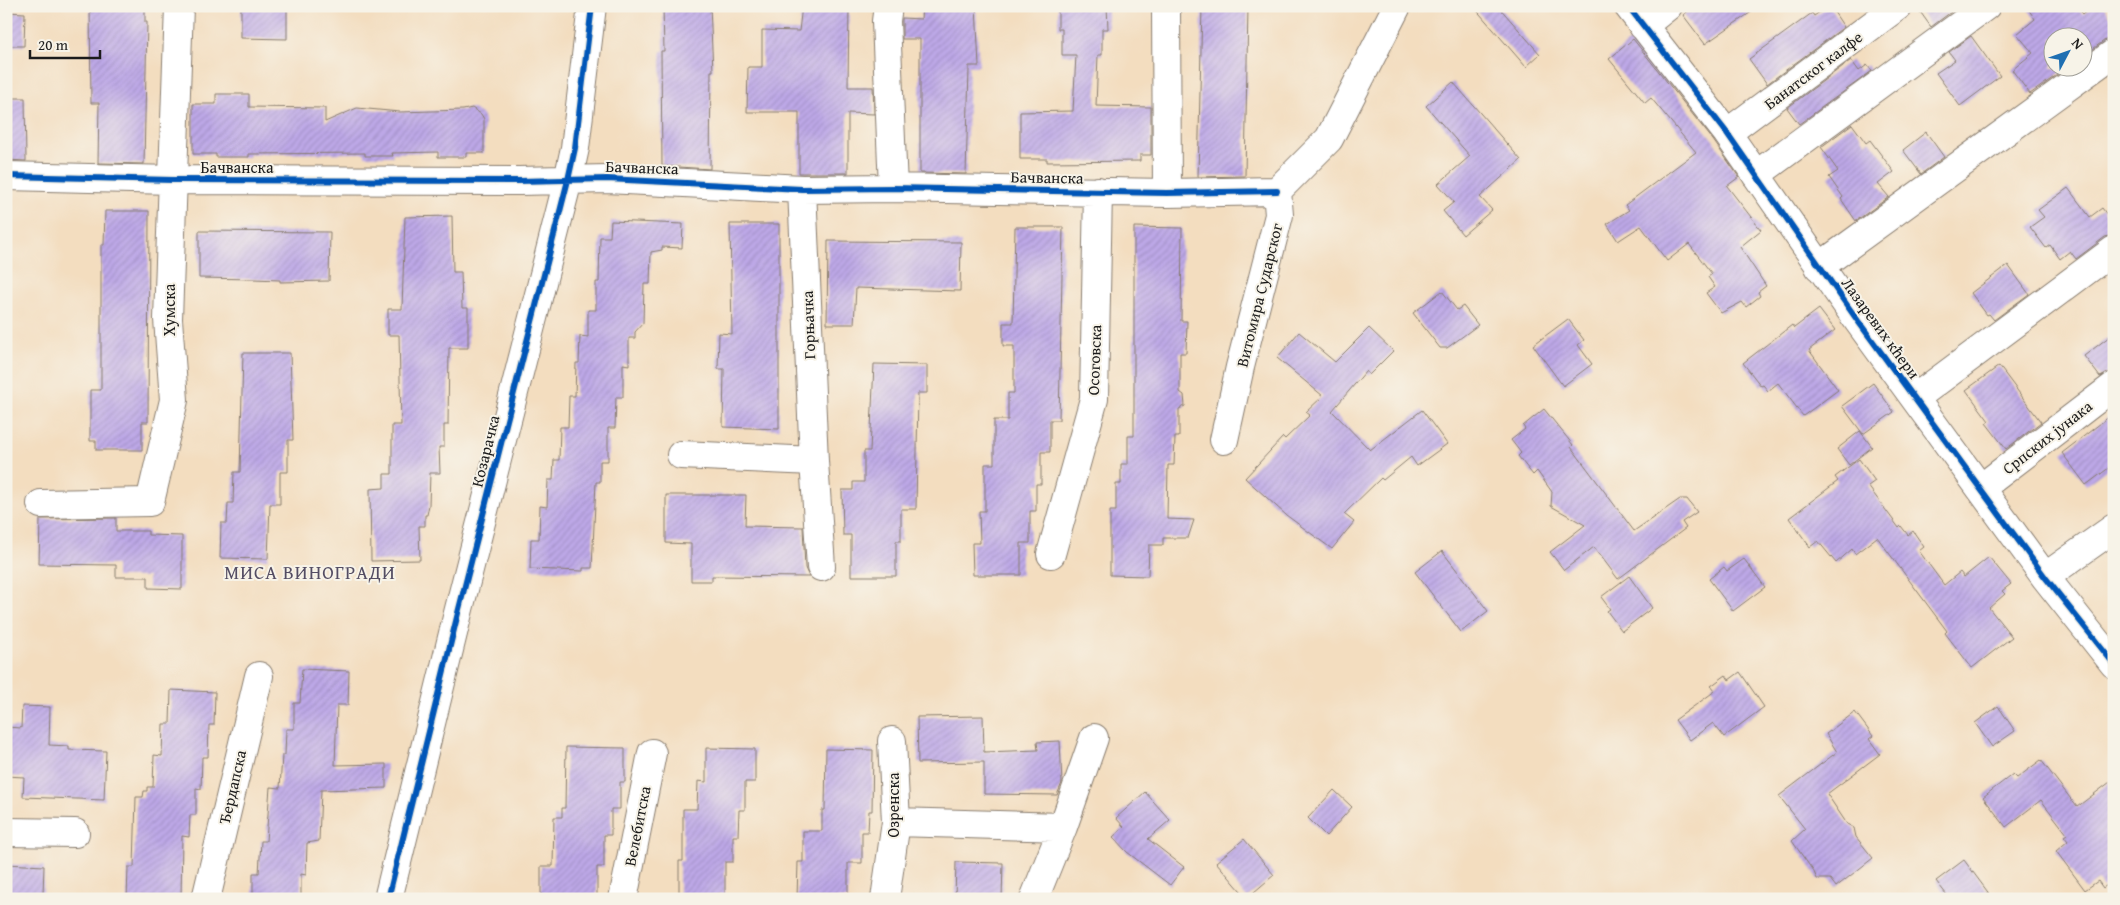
<svg xmlns="http://www.w3.org/2000/svg" width="2120" height="905" font-family="'Gentium Book Plus',serif">
	<defs>
		<pattern id="building-hatch" width="6" height="6" patternUnits="userSpaceOnUse" patternTransform="scale(1.25)"><rect width="6" height="6" fill="#bda8e7"/><path d="M-1 1l2-2M0 6l6-6M5 7l2-2" fill="none" stroke="#a290c6"/></pattern>
	</defs>
	<rect width="100%" height="100%" fill="#f7f3e8"/>
	<filter id="ink" filterUnits="userSpaceOnUse"><feTurbulence type="fractalNoise" baseFrequency=".02" numOctaves="2"/><feDisplacementMap in="SourceGraphic" scale="10" xChannelSelector="R" yChannelSelector="G"/><feConvolveMatrix kernelMatrix="1 2 1 2 8 2 1 2 1" color-interpolation-filters="sRGB"/></filter>
	<filter id="wash" filterUnits="userSpaceOnUse"><feTurbulence type="fractalNoise" baseFrequency=".0096" numOctaves="4" result="noise"/><feDisplacementMap in="SourceGraphic" scale="20" xChannelSelector="R" yChannelSelector="G"/><feGaussianBlur stdDeviation="1.12" result="paint"/><feColorMatrix in="noise" values="0 0 0 0 0 0 0 0 0 0 0 0 0 0 0 0 0 1.4 0 .05"/><feComposite in="paint" operator="in"/></filter>
	<g filter="url(#wash)">
		<rect width="100%" height="100%" fill="#f3ddbf"/>
		<g id="blocks">
			<path fill="url(#building-hatch)" d="M 90,6 L 145,6 L 145,22 L 147,22 L 144,164 L 98,163 L 99,103 L 91,103 Z
				M 241,6 L 287,6 L 287,39 L 241,38 Z
				M 663,6 L 710,6 L 713,71 L 711,71 L 710,169 L 662,166 L 661,51 L 664,51 Z
				M 802,6 L 849,6 L 848,87 L 873,87 L 874,114 L 848,113 L 848,173 L 799,173 L 799,112 L 747,112 L 748,67 L 762,67 L 762,30 L 799,31 Z
				M 922,6 L 976,6 L 979,66 L 969,66 L 969,69 L 966,174 L 920,173 L 920,39 L 902,39 L 902,18 L 921,19 Z
				M 1058,6 L 1107,6 L 1108,29 L 1102,29 L 1102,55 L 1098,55 L 1096,106 L 1151,107 L 1151,155 L 1140,155 L 1140,161 L 1047,162 L 1047,159 L 1020,159 L 1020,112 L 1073,111 L 1076,55 L 1062,55 L 1062,29 L 1058,29 Z
				M 1202,6 L 1248,6 L 1245,176 L 1198,177 Z
				M 1473,6 L 1498,6 L 1540,54 L 1526,67 Z
				M 1695,6 L 1760,6 L 1705,44 L 1683,15 Z
				M 1828,6 L 1830,6 L 1844,27 L 1767,84 L 1749,59 L 1812,13 L 1814,16 Z
				M 1916,6 L 1959,6 L 1931,27 Z
				M 2026,6 L 2076,6 L 2083,14 L 2094,6 L 2103,6 L 2114,21 L 2114,38 L 2105,40 L 2082,57 L 2082,38 L 2052,38 L 2052,68 L 2067,68 L 2030,94 L 2012,70 L 2033,53 L 2017,34 L 2035,19 Z
				M 6,12 L 25,13 L 24,46 L 6,46 Z
				M 1971,36 L 2000,76 L 1960,106 L 1936,73 L 1955,60 L 1949,52 Z
				M 1633,39 L 1713,140 L 1739,177 L 1727,186 L 1761,230 L 1740,247 L 1766,286 L 1758,292 L 1760,296 L 1746,307 L 1742,302 L 1721,313 L 1706,293 L 1715,287 L 1708,277 L 1712,274 L 1689,244 L 1667,261 L 1641,226 L 1618,241 L 1607,224 L 1629,210 L 1625,205 L 1696,152 L 1651,98 L 1645,103 L 1609,59 Z
				M 1851,60 L 1859,71 L 1867,65 L 1872,71 L 1799,124 L 1787,108 Z
				M 1453,82 L 1521,160 L 1480,197 L 1492,210 L 1463,235 L 1443,211 L 1454,202 L 1438,184 L 1470,156 L 1426,106 Z
				M 216,94 L 249,94 L 249,107 L 325,108 L 325,122 L 357,108 L 400,112 L 463,110 L 472,108 L 481,114 L 484,119 L 484,153 L 466,153 L 466,157 L 438,157 L 438,152 L 392,153 L 393,156 L 365,156 L 365,153 L 249,154 L 249,157 L 216,157 L 216,154 L 193,154 L 193,104 L 216,104 Z
				M 6,98 L 25,98 L 26,161 L 6,160 Z
				M 1852,124 L 1866,143 L 1870,140 L 1894,172 L 1878,184 L 1889,197 L 1856,221 L 1841,199 L 1843,197 L 1829,177 L 1838,171 L 1821,147 Z
				M 1926,132 L 1944,157 L 1921,174 L 1903,150 Z
				M 2068,188 L 2090,217 L 2102,208 L 2114,224 L 2114,235 L 2105,237 L 2076,259 L 2070,251 L 2060,259 L 2050,245 L 2046,248 L 2030,227 L 2044,217 L 2038,210 Z
				M 105,211 L 149,211 L 148,422 L 142,422 L 142,450 L 96,450 L 96,441 L 90,441 L 90,390 L 101,390 L 101,245 L 104,245 Z
				M 452,216 L 453,272 L 461,272 L 462,308 L 468,308 L 468,348 L 449,348 L 448,425 L 444,425 L 444,447 L 439,447 L 440,473 L 430,473 L 429,505 L 427,515 L 425,515 L 425,526 L 419,526 L 420,560 L 371,561 L 370,489 L 384,488 L 384,474 L 392,474 L 392,425 L 401,425 L 399,335 L 388,335 L 388,309 L 402,309 L 405,217 Z
				M 611,221 L 683,224 L 682,248 L 662,247 L 662,250 L 651,252 L 650,284 L 644,284 L 643,323 L 635,332 L 635,338 L 629,338 L 629,365 L 623,364 L 623,397 L 616,397 L 615,428 L 608,428 L 608,461 L 600,461 L 600,482 L 596,482 L 592,568 L 583,568 L 583,571 L 530,569 L 531,539 L 539,539 L 540,506 L 547,507 L 548,480 L 553,480 L 554,460 L 559,460 L 560,427 L 568,427 L 569,396 L 575,396 L 576,363 L 579,363 L 580,336 L 588,337 L 588,310 L 596,310 L 596,282 L 599,282 L 600,237 L 610,237 Z
				M 730,224 L 779,224 L 779,429 L 723,427 L 724,369 L 718,369 L 719,333 L 732,334 Z
				M 1015,227 L 1063,227 L 1059,420 L 1050,420 L 1050,452 L 1041,452 L 1041,484 L 1036,484 L 1036,511 L 1030,511 L 1030,543 L 1021,543 L 1021,575 L 973,575 L 972,543 L 980,543 L 979,511 L 985,511 L 985,464 L 994,464 L 994,420 L 1008,420 L 1008,393 L 1014,393 L 1014,346 L 1003,346 L 1003,323 L 1013,323 Z
				M 1134,227 L 1182,228 L 1181,321 L 1187,321 L 1186,353 L 1180,353 L 1180,392 L 1184,395 L 1185,406 L 1179,409 L 1179,437 L 1175,437 L 1174,465 L 1168,465 L 1167,519 L 1194,520 L 1188,538 L 1163,538 L 1163,545 L 1149,545 L 1148,576 L 1110,575 L 1110,511 L 1116,511 L 1116,484 L 1121,484 L 1121,464 L 1128,464 L 1128,436 L 1134,436 Z
				M 199,231 L 330,232 L 329,281 L 280,282 L 280,280 L 253,279 L 199,278 Z
				M 828,241 L 961,242 L 960,291 L 856,288 L 854,324 L 827,324 Z
				M 2008,265 L 2029,294 L 1994,320 L 1989,314 L 1987,315 L 1971,293 Z
				M 1442,291 L 1457,310 L 1463,306 L 1478,325 L 1447,348 L 1440,348 L 1413,313 Z
				M 1819,309 L 1835,330 L 1809,350 L 1838,390 L 1803,416 L 1778,383 L 1768,391 L 1763,385 L 1761,386 L 1743,363 L 1792,325 L 1794,328 Z
				M 1568,319 L 1584,340 L 1578,345 L 1592,364 L 1563,386 L 1533,345 Z
				M 1369,328 L 1393,351 L 1369,375 L 1366,371 L 1332,411 L 1370,450 L 1422,410 L 1447,444 L 1417,466 L 1411,457 L 1383,480 L 1381,478 L 1344,514 L 1354,522 L 1332,549 L 1286,515 L 1245,478 L 1283,437 L 1285,439 L 1310,415 L 1306,412 L 1323,396 L 1277,358 L 1299,332 L 1335,362 Z
				M 2114,333 L 2114,371 L 2100,377 L 2084,356 Z
				M 243,353 L 290,353 L 293,440 L 288,440 L 288,472 L 280,472 L 280,504 L 270,504 L 268,559 L 220,558 L 221,523 L 227,523 L 228,503 L 233,503 L 234,472 L 240,472 Z
				M 874,364 L 927,365 L 927,393 L 918,393 L 916,509 L 901,509 L 901,541 L 896,541 L 896,576 L 851,576 L 851,535 L 843,535 L 842,490 L 853,490 L 853,482 L 864,482 L 864,451 L 870,451 Z
				M 1999,366 L 2041,422 L 2006,449 L 1986,423 L 1989,421 L 1966,390 Z
				M 1873,383 L 1894,412 L 1863,434 L 1842,406 Z
				M 1544,409 L 1573,445 L 1571,447 L 1634,531 L 1680,499 L 1687,499 L 1697,512 L 1682,522 L 1686,528 L 1618,579 L 1594,547 L 1564,570 L 1550,552 L 1585,525 L 1551,506 L 1552,492 L 1537,471 L 1533,475 L 1518,456 L 1521,453 L 1511,440 L 1525,429 L 1523,426 Z
				M 2114,413 L 2114,464 L 2086,485 L 2062,453 Z
				M 1860,431 L 1872,447 L 1849,465 L 1837,449 Z
				M 1859,459 L 1875,481 L 1868,486 L 1899,528 L 1901,526 L 1908,535 L 1913,531 L 1924,547 L 1919,551 L 1944,585 L 1960,572 L 1964,577 L 1989,557 L 2011,584 L 2002,591 L 2005,594 L 1989,608 L 2012,637 L 1972,668 L 1945,633 L 1947,631 L 1877,537 L 1855,554 L 1852,549 L 1836,563 L 1818,541 L 1810,547 L 1789,518 L 1838,481 L 1835,477 Z
				M 666,495 L 746,495 L 745,526 L 803,527 L 805,568 L 809,577 L 712,576 L 712,581 L 691,581 L 691,544 L 666,543 Z
				M 116,518 L 116,531 L 148,531 L 148,535 L 182,536 L 182,589 L 148,588 L 148,577 L 116,577 L 116,565 L 39,564 L 40,519 Z
				M 1442,551 L 1488,611 L 1461,632 L 1415,572 Z
				M 1744,559 L 1765,587 L 1733,611 L 1709,579 L 1724,567 L 1727,571 Z
				M 1629,576 L 1652,608 L 1622,631 L 1607,611 L 1610,609 L 1601,597 Z
				M 302,669 L 349,671 L 348,705 L 337,705 L 335,765 L 386,764 L 386,788 L 321,790 L 319,841 L 307,843 L 306,875 L 301,874 L 301,899 L 253,899 L 253,873 L 259,873 L 261,841 L 266,841 L 270,787 L 280,788 L 282,755 L 285,755 L 286,729 L 294,729 L 294,703 L 300,703 Z
				M 1740,672 L 1764,707 L 1724,737 L 1713,723 L 1690,740 L 1675,720 L 1715,691 L 1711,686 L 1726,675 L 1729,680 Z
				M 171,690 L 215,692 L 214,725 L 209,725 L 208,757 L 202,757 L 201,789 L 196,788 L 196,815 L 190,815 L 189,837 L 182,836 L 181,899 L 127,899 L 128,867 L 134,867 L 136,797 L 143,797 L 144,791 L 147,791 L 147,787 L 153,787 L 154,755 L 162,756 L 163,724 L 170,724 Z
				M 22,706 L 50,707 L 49,745 L 69,746 L 69,750 L 106,751 L 104,800 L 23,797 L 24,777 L 6,776 L 6,727 L 21,728 Z
				M 1998,706 L 2015,731 L 1992,747 L 1975,723 Z
				M 1855,712 L 1873,736 L 1869,739 L 1880,754 L 1827,794 L 1847,824 L 1854,828 L 1856,837 L 1873,858 L 1836,887 L 1830,879 L 1817,879 L 1814,872 L 1792,841 L 1805,829 L 1779,796 L 1837,752 L 1826,734 Z
				M 983,716 L 984,752 L 1038,750 L 1037,742 L 1060,741 L 1062,783 L 1057,795 L 984,794 L 984,762 L 918,763 L 917,717 Z
				M 566,747 L 625,748 L 625,782 L 620,782 L 620,809 L 611,809 L 611,835 L 604,835 L 604,867 L 597,867 L 597,898 L 541,899 L 541,866 L 553,866 L 554,817 L 562,817 L 562,808 L 565,808 Z
				M 706,748 L 755,749 L 755,782 L 745,782 L 745,810 L 739,810 L 738,836 L 733,836 L 733,862 L 725,862 L 725,895 L 718,894 L 718,899 L 679,899 L 679,861 L 683,861 L 683,809 L 697,809 L 698,781 L 706,782 Z
				M 826,749 L 873,750 L 872,811 L 869,811 L 868,832 L 862,832 L 862,863 L 848,863 L 848,899 L 797,899 L 798,862 L 803,862 L 803,831 L 822,831 L 822,810 L 825,810 Z
				M 2041,760 L 2077,807 L 2114,779 L 2114,880 L 2103,888 L 2098,881 L 2085,890 L 2056,851 L 2068,841 L 2064,836 L 2067,834 L 2041,800 L 2006,827 L 1983,797 L 2013,774 L 2017,778 Z
				M 1334,790 L 1352,807 L 1326,836 L 1308,818 Z
				M 1145,792 L 1170,820 L 1148,839 L 1184,867 L 1170,885 L 1127,852 L 1113,837 L 1124,827 L 1116,818 Z
				M 1244,839 L 1274,875 L 1247,898 L 1216,862 Z
				M 1964,860 L 1993,899 L 1950,899 L 1936,881 Z
				M 956,862 L 1003,863 L 1002,899 L 955,899 Z
				M 6,864 L 44,866 L 43,894 L 37,893 L 36,899 L 6,899 Z"/>
		</g>
	</g>
	<g filter="url(#ink)">
		<use href="#blocks" fill-opacity="0" stroke="#887c6e" stroke-width="1"/>
		<g fill="none" stroke-linecap="round" stroke-linejoin="round">
			<g stroke="#887c6e" stroke-width="30">
				<path id="minor" d="M 888,6 L 886,21 L 893,188
					M 1166,6 L 1167,193
					M 1628,6 L 1727,133 L 1858,321 L 2045,577 L 2114,664
					M 1643,26 L 1668,6
					M 1727,133 L 1898,6
					M 1756,175 L 1986,6
					M 6,176 L 173,180 L 519,181 L 607,179 L 802,189 L 893,188 L 1167,193 L 1277,191
					M 802,189 L 814,461 L 821,567
					M 1819,267 L 2114,53
					M 1915,398 L 2114,250
					M 1224,440 L 1240,367 L 1279,215 L 1277,191 L 1329,139 L 1397,6
					M 681,455 L 814,461
					M 1981,488 L 2114,386
					M 41,504 L 150,502 L 174,400 L 168,319 L 179,6
					M 1051,554 L 1094,399 L 1098,191
					M 2045,577 L 2114,528
					M 896,822 L 1063,827
					M 6,832 L 75,833
					M 206,899 L 259,676
					M 388,899 L 458,613 L 568,180 L 575,148 L 592,6
					M 623,899 L 652,753
					M 885,899 L 896,822 L 892,741
					M 1034,899 L 1063,827 L 1094,738"/>
			</g>
			<use href="#minor" stroke="#fff" stroke-width="28"/>
			<g stroke="#f7f3e8" stroke-width="9">
				<path id="cycleway" d="M 1628,6 L 1727,133 L 1858,321 L 2045,577 L 2114,664
					M 6,176 L 173,180 L 519,181 L 607,179 L 802,189 L 893,188 L 1167,193 L 1277,191
					M 388,899 L 458,613 L 568,180 L 575,148 L 592,6"/>
			</g>
			<use href="#cycleway" stroke="#0057b8" stroke-width="6"/>
		</g>
	</g>
	<g text-anchor="middle" stroke-width="4" stroke-linejoin="round" paint-order="stroke">
		<g font-size="16" fill="#1c1c1c" stroke="#f7f3e8">
			<text transform="translate(1813 70) rotate(-37)" y="6">Банатског калфе</text>
			<text x="237" y="173">Бачванска</text>
			<text transform="translate(642 167) rotate(2)" y="6">Бачванска</text>
			<text transform="translate(1047 177) rotate(1)" y="6">Бачванска</text>
			<text transform="translate(1259 295) rotate(-76)" y="6">Витомира Сударског</text>
			<text transform="translate(169 310) rotate(-90)" y="6">Хумска</text>
			<text transform="translate(808 325) rotate(-92)" y="6">Горњачка</text>
			<text transform="translate(1881 328) rotate(54)" y="6">Лазаревих кћери</text>
			<text transform="translate(1094 360) rotate(-88)" y="6">Осоговска</text>
			<text transform="translate(2047 437) rotate(-38)" y="6">Српских јунака</text>
			<text transform="translate(485 451) rotate(-76)" y="6">Козарачка</text>
			<text transform="translate(232 787) rotate(-77)" y="6">Ђердапска</text>
			<text transform="translate(893 805) rotate(-90)" y="6">Озренска</text>
			<text transform="translate(637 826) rotate(-79)" y="6">Велебитска</text>
		</g>
		<g font-size="19" letter-spacing="1" fill="#544d63" stroke="#f7f3e8">
			<text x="310" y="579">МИСА ВИНОГРАДИ</text>
		</g>
	</g>
	<rect width="2120" height="905" fill="none" stroke="#f7f3e8" stroke-width="25"/>
	<g transform="translate(2068 52) rotate(49)"><circle r="24" fill="#f7f3e8" stroke="#9f9d96"/>
	<path d="M0-4L9 19L0 12L-9 19Z" fill="#1f6fb2"/>
	<text y="-8" font-size="14" font-weight="bold" text-anchor="middle" fill="#1c1c1c">N</text>
	</g>
	<path d="M30 50v8h70v-8" fill="none" stroke="#1c1c1c" stroke-width="2.5"/>
	<text x="38" y="50" font-size="15" fill="#1c1c1c" stroke="#f7f3e8" stroke-width="4" paint-order="stroke">20 m</text>
</svg>
